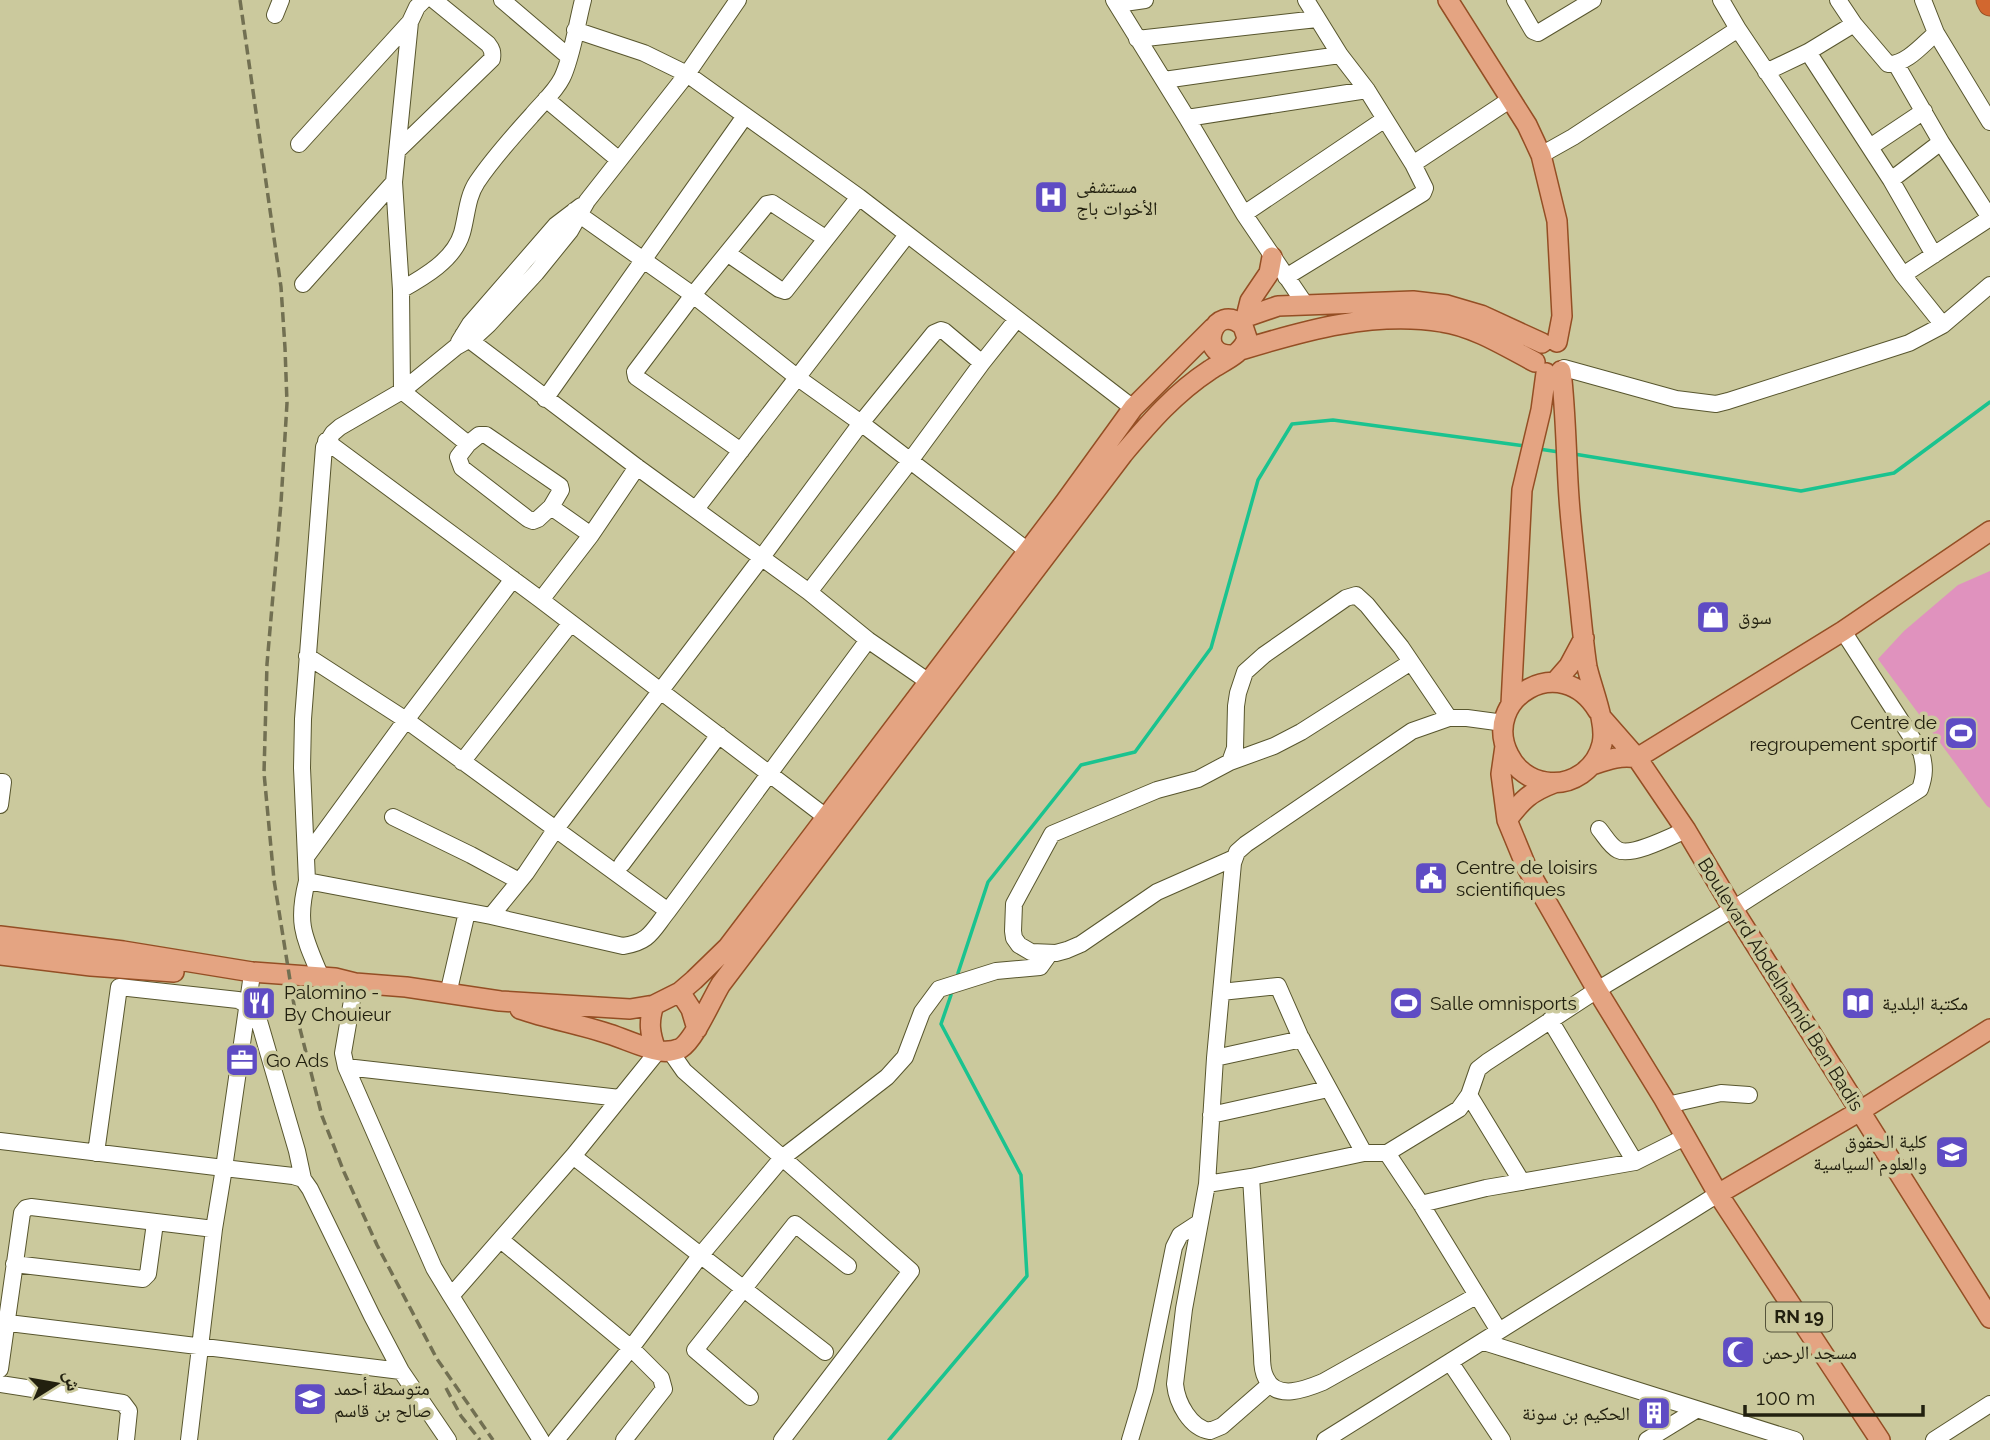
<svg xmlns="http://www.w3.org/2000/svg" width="1990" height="1440" font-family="Raleway,'Noto Naskh Arabic',sans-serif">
	<rect width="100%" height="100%" fill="#cbc99d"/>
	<path fill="#e092be" d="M 1990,571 L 1990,808 L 1987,806 L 1878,659 L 1904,631 L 1958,585 Z"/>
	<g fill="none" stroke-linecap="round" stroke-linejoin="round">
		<path stroke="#1ac38f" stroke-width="3.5" d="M 1539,449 L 1559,452
			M 1574,454 L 1801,491 L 1894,473 L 1990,402
			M 958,973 L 988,882 L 1081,765 L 1135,752 L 1211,648 L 1258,480 L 1292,424 L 1333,420 L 1525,446
			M 889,1440 L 1027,1276 L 1021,1175 L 941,1024 L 951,995"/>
		<g stroke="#58562e" stroke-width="18">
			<path id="minor" d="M 424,0 L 417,7 L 410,22 L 394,182 L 401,290 L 402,391 L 468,444 L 479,435 L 486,435 L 560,486 L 561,490 L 551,507 L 591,535
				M 502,0 L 569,57
				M 738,0 L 687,74 L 587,201 L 570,231 L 536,273 L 489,324 L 477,335 L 456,347 L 402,391 L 340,427 L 333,433 L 324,447 L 303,719 L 302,768 L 307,881 L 491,916 L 623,946 C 650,942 652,931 668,911 L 868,640
				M 1114,0 L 1187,118 L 1244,214 L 1305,304
				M 1515,0 L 1533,31 L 1538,33 L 1593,0
				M 1721,0 L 1738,29 L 1903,275 L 1943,325
				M 1838,0 L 1854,24
				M 1923,0 L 1936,33
				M 1117,4 L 1145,0
				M 275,15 L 281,0
				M 575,30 L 644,53 L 687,74 L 859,197 L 1133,408
				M 1137,39 L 1317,19
				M 1808,52 L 1891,180 L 1941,142 L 1990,218
				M 1896,64 L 1941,142
				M 1766,72 L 1808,52 L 1854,24 L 1888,64 C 1906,65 1923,44 1936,33 L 1990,122
				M 1164,80 L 1340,55
				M 546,99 L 619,160
				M 1187,118 L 1367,90
				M 299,144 L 410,22
				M 1870,147 L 1924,111
				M 397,151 L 492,59 C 493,52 492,49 488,44 L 434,0
				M 1541,155 L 1573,137 L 1738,29
				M 1413,164 L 1511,99
				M 1891,180 L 1934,255
				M 574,211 L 693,295 L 798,378 L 861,423 L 1037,558
				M 1244,214 L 1385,119
				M 727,253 L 779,289 L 785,291 L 859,197
				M 1903,275 L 1990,218
				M 1286,277 L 1423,193 L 1425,188 L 1413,164 L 1367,90 L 1340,55 L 1306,0
				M 303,284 L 394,182
				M 401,290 C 424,277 454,260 462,233 C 467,215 467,197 477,182 C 493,158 513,136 532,115 C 542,103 555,92 562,78 C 572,58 577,23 583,0
				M 463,335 L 637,467 L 809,592 L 868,640 L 929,682
				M 459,342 L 470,324 L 556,225 L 581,206
				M 1564,368 L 1676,399 L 1716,404 L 1728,401 L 1909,343 L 1943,325 L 1990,285
				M 545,399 L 745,116
				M 326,441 L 541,600 L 826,817
				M 468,444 L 458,457 L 462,468 L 528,519 L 533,521 L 538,519 L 551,507
				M 741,451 L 636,377 L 635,372 L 693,295 L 767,204 L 772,203 L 825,238
				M 696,509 L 907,235
				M 809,592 L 910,461 L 982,363 L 1017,319
				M 541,600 L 591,535 L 637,467
				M 307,656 L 406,720 L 668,911
				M 1504,723 L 1467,718 L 1449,718 L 1412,731 L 1246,844 L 1237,852 L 1233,863 L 1215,1058 L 1207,1184 L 1251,1177 L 1364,1153 L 1387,1153 L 1459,1109 L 1469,1095 L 1478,1069 L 1487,1062 L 1597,990 L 1733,909 L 1920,789 C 1925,775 1925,766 1921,752 L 1843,631
				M 462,762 L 571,623
				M 1230,762 L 1274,746 L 1301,732 L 1411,662
				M 0,782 L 3,782 L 0,805
				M 393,817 L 471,855 L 519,881
				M 1599,829 C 1605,836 1610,846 1618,850 C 1632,857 1672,836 1686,830
				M 306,857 L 406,720 L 513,579
				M 1234,858 L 1157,892 L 1081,944 L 1067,950 L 1056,953 L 1031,952 L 1019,945 L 1014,938 L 1013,931 L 1014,904 L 1052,834 L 1157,790 L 1198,779 L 1230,762 L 1235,748 L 1236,706 L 1238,693 L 1245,672 L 1264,655 L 1346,598 L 1356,595 L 1367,605 L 1401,647 L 1449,718
				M 622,864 L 719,735
				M 307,881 C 296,924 304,937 321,977
				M 491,916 L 526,873 L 555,830 L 762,557 L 861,423 L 934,333 L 941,330 L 944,331 L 982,363
				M 251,981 L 224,1168 L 293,1176 L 303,1179 L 310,1189 L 372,1316 L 401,1371 L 448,1440
				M 355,983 L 343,1053 L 346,1067 L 434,1268 L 451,1296 L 574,1155 L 658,1051
				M 1221,992 L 1278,986 L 1300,1036 L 1364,1153
				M 448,994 L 467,912
				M 1550,1020 L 1635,1162
				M 670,1051 L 684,1071 L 911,1271 L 782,1440
				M 1215,1058 L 1302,1039
				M 346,1067 L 620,1098
				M 1469,1095 L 1522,1182
				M 1667,1105 L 1721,1093 L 1749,1095
				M 1211,1115 L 1328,1089
				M 0,1141 L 224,1168 L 214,1229 L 189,1440
				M 96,1153 L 119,987 L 238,1000 L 248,1005 L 259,1021 L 297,1151 L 303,1179
				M 1387,1153 L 1421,1204 L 1499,1331
				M 574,1155 L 578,1160 L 825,1352
				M 1251,1177 L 1262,1356 C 1262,1363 1262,1371 1266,1378 C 1276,1401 1306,1389 1323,1382 L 1476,1296
				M 1207,1184 L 1184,1309 L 1175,1384 C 1177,1403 1190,1428 1210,1431 L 1222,1426 L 1269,1385
				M 1421,1204 L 1486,1188 L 1635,1162 L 1685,1137
				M 501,1240 L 631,1348 L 661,1378 L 664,1389 L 624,1440
				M 14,1264 L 143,1279 L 148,1274 L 155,1223
				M 451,1296 L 541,1440
				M 0,1322 L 401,1371
				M 1484,1342 L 1795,1440
				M 1450,1362 L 1502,1440
				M 0,1369 L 22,1213 L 26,1208 L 31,1207 L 214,1229
				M 0,1384 L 123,1403 L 129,1411 L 126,1440
				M 750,1397 L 695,1350 L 795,1224 L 848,1266
				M 556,1440 L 631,1348 L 700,1256 L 782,1158 L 887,1077 L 905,1057 L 922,1012 L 939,989 L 996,971 L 1040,967 L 1050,953
				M 1130,1440 L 1145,1390 L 1174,1247 L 1180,1235 L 1200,1222
				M 1325,1440 L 1718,1194
				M 1647,1440 L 1696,1410
				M 1934,1440 L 1990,1404"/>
		</g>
		<g stroke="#944e24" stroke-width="22">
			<path id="major" d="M 1448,0 L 1527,125 L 1541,155 L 1557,221 L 1562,316 L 1557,342
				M 1246,317 L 1250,301 L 1269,273 L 1272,257
				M 1238,322 L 1246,317 L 1278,306 L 1413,301 L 1447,305 L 1481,315 L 1542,343
				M 1241,350 C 1306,330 1374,311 1442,322 C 1473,326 1508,348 1535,362
				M 1561,371 C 1566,413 1566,456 1569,498 C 1571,528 1575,558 1578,588 C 1581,614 1583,641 1587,667 C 1592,689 1607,723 1602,744 C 1596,769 1572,786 1546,782 C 1531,780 1516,770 1509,755 C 1480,699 1561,649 1598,711
				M 1555,682 L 1569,666 L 1584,638
				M 1511,704 L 1522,490 L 1541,410 L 1546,373
				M 1601,717 L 1637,758 L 1686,830 L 1733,909 L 1990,1318
				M 1505,746 L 1501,774 L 1507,820 L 1526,866 L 1597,990 L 1664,1099 L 1718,1194 L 1880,1440
				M 1592,765 C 1607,760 1620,755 1637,758 L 1843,631 L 1990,531
				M 1507,820 C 1522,800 1530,792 1554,783
				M 0,936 L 123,951 L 252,972 L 335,978 L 355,983 L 406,987 L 500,1001 L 630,1009 L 654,1005 L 680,992 L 694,980 L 728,947 L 1065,502 L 1133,408 L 1213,328
				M 0,955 L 91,966 L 174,972
				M 680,992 L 691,1009 L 697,1029
				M 654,1005 C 648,1022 650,1034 656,1050
				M 520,1009 C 549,1019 579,1024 609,1034 C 625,1039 643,1048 660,1051 C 667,1052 674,1051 681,1048 C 695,1039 711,1000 721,984 L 1123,454 C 1150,422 1175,393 1210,370 C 1223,361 1243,354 1247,338 L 1243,326 C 1214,300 1194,357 1233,355
				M 1718,1194 L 1860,1111 L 1990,1029"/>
		</g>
		<g stroke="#944e24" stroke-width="25">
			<path id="highway" d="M 1988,0 L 1990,4"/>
		</g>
		<use href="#minor" stroke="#fff" stroke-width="16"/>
		<use href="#major" stroke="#e4a482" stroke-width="19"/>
		<use href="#highway" stroke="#d2672f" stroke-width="23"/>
		<path stroke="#727052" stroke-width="3.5" stroke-dasharray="10 5" stroke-linecap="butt" d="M 240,0 L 281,287 L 285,348 L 287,403 L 281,503 L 267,664 L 264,773 L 274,880 L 294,1005 L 322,1116 L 344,1172 L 377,1245 L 437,1359 L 493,1440
			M 446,1388 L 461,1416 L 480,1440"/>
	</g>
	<defs>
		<g id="hospital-square" transform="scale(1.75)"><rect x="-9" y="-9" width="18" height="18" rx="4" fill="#5f4cc4" stroke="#cbc99d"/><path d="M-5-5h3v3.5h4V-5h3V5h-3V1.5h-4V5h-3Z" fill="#fff"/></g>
		<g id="shop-square" transform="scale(1.75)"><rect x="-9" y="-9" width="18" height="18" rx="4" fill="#5f4cc4" stroke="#cbc99d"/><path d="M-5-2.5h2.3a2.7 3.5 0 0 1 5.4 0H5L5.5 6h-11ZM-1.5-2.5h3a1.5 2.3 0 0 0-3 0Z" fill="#fff"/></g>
		<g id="stadium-square" transform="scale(1.75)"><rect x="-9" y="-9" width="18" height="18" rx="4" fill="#5f4cc4" stroke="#cbc99d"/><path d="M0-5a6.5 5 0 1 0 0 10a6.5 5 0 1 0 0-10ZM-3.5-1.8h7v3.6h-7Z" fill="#fff"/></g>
		<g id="civic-square" transform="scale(1.75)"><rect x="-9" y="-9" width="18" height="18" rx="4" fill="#5f4cc4" stroke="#cbc99d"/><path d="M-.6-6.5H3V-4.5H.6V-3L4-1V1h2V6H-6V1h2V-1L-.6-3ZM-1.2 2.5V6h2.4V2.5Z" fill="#fff"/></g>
		<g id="restaurant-square" transform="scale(1.75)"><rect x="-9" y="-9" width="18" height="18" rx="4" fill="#5f4cc4" stroke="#cbc99d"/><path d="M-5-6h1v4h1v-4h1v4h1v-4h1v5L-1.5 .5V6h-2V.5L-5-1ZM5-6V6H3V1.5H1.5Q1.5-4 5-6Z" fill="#fff"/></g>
		<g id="library-square" transform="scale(1.75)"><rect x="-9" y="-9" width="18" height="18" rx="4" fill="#5f4cc4" stroke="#cbc99d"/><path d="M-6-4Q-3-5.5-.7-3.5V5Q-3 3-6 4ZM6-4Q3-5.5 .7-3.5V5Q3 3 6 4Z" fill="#fff"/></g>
		<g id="office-square" transform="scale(1.75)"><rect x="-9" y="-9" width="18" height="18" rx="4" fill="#5f4cc4" stroke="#cbc99d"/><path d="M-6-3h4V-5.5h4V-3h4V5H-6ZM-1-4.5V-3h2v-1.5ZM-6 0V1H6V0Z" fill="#fff"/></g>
		<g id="university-square" transform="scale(1.75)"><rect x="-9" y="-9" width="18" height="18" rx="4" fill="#5f4cc4" stroke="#cbc99d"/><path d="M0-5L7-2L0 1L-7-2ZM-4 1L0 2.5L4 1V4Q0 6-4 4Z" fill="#fff"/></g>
		<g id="mosque-square" transform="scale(1.75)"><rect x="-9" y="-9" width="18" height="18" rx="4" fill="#5f4cc4" stroke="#cbc99d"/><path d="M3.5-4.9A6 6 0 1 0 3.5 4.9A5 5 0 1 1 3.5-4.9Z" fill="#fff"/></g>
		<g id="school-square" transform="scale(1.75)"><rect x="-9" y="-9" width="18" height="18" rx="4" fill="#5f4cc4" stroke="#cbc99d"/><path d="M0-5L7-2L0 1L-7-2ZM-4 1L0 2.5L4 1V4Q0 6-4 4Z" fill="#fff"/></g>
		<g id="building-square" transform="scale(1.75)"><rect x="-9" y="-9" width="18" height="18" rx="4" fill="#5f4cc4" stroke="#cbc99d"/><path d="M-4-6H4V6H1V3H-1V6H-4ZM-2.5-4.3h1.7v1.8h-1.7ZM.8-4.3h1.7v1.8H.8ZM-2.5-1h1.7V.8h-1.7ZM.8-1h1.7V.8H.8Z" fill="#fff"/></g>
	</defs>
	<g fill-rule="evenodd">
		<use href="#hospital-square" x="1051" y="197"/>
		<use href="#shop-square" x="1713" y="617"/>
		<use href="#stadium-square" x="1961" y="733"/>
		<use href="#civic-square" x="1431" y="878"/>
		<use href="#restaurant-square" x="259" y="1003"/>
		<use href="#stadium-square" x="1406" y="1003"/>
		<use href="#library-square" x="1858" y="1003"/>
		<use href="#office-square" x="242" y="1060"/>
		<use href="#university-square" x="1952" y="1152"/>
		<use href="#mosque-square" x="1738" y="1352"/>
		<use href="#school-square" x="310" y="1399"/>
		<use href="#building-square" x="1654" y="1413"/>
	</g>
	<g text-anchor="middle" stroke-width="7" stroke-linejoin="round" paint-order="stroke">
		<rect fill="#cbc99d" stroke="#55533a" stroke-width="2" x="1766" y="1302.5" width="66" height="29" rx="5"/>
		<g font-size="18" font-weight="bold" fill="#22200f">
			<text x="1799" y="1323">RN 19</text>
		</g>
		<g font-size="19" fill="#22200f" stroke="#cbc99d" text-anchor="start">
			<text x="1076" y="193">مستشفى<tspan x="1076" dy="22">الأخوات باج</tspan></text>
			<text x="1738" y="624">سوق</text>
			<text x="1937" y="729" text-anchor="end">Centre de<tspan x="1937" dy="22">regroupement sportif</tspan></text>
			<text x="1456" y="874">Centre de loisirs<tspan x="1456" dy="22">scientifiques</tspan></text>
			<text x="284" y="999">Palomino -<tspan x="284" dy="22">By Chouieur</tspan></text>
			<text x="1430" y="1010">Salle omnisports</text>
			<text x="1882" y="1010">مكتبة البلدية</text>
			<text x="266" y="1067">Go Ads</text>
			<text x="1927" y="1148" text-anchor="end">كلية الحقوق<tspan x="1927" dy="22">والعلوم السياسية</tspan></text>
			<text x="1762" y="1359">مسجد الرحمن</text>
			<text x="334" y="1395">متوسطة أحمد<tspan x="334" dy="22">صالح بن قاسم</tspan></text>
			<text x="1630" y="1420" text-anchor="end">الحكيم بن سونة</text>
		</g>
		<g font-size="19" fill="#22200f" stroke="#cbc99d">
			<text transform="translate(1781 984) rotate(58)" y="7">Boulevard Abdelhamid Ben Badis</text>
		</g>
	</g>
	<g transform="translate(56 1384) rotate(79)" stroke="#cbc99d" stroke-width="5" paint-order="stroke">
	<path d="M0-5L12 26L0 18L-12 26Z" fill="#22200f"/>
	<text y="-10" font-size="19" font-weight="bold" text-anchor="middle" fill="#22200f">ش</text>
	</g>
	<path d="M1745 1405v10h178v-10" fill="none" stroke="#22200f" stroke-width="3.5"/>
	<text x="1756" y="1405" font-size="21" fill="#22200f" stroke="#cbc99d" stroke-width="5" paint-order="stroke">100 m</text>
</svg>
